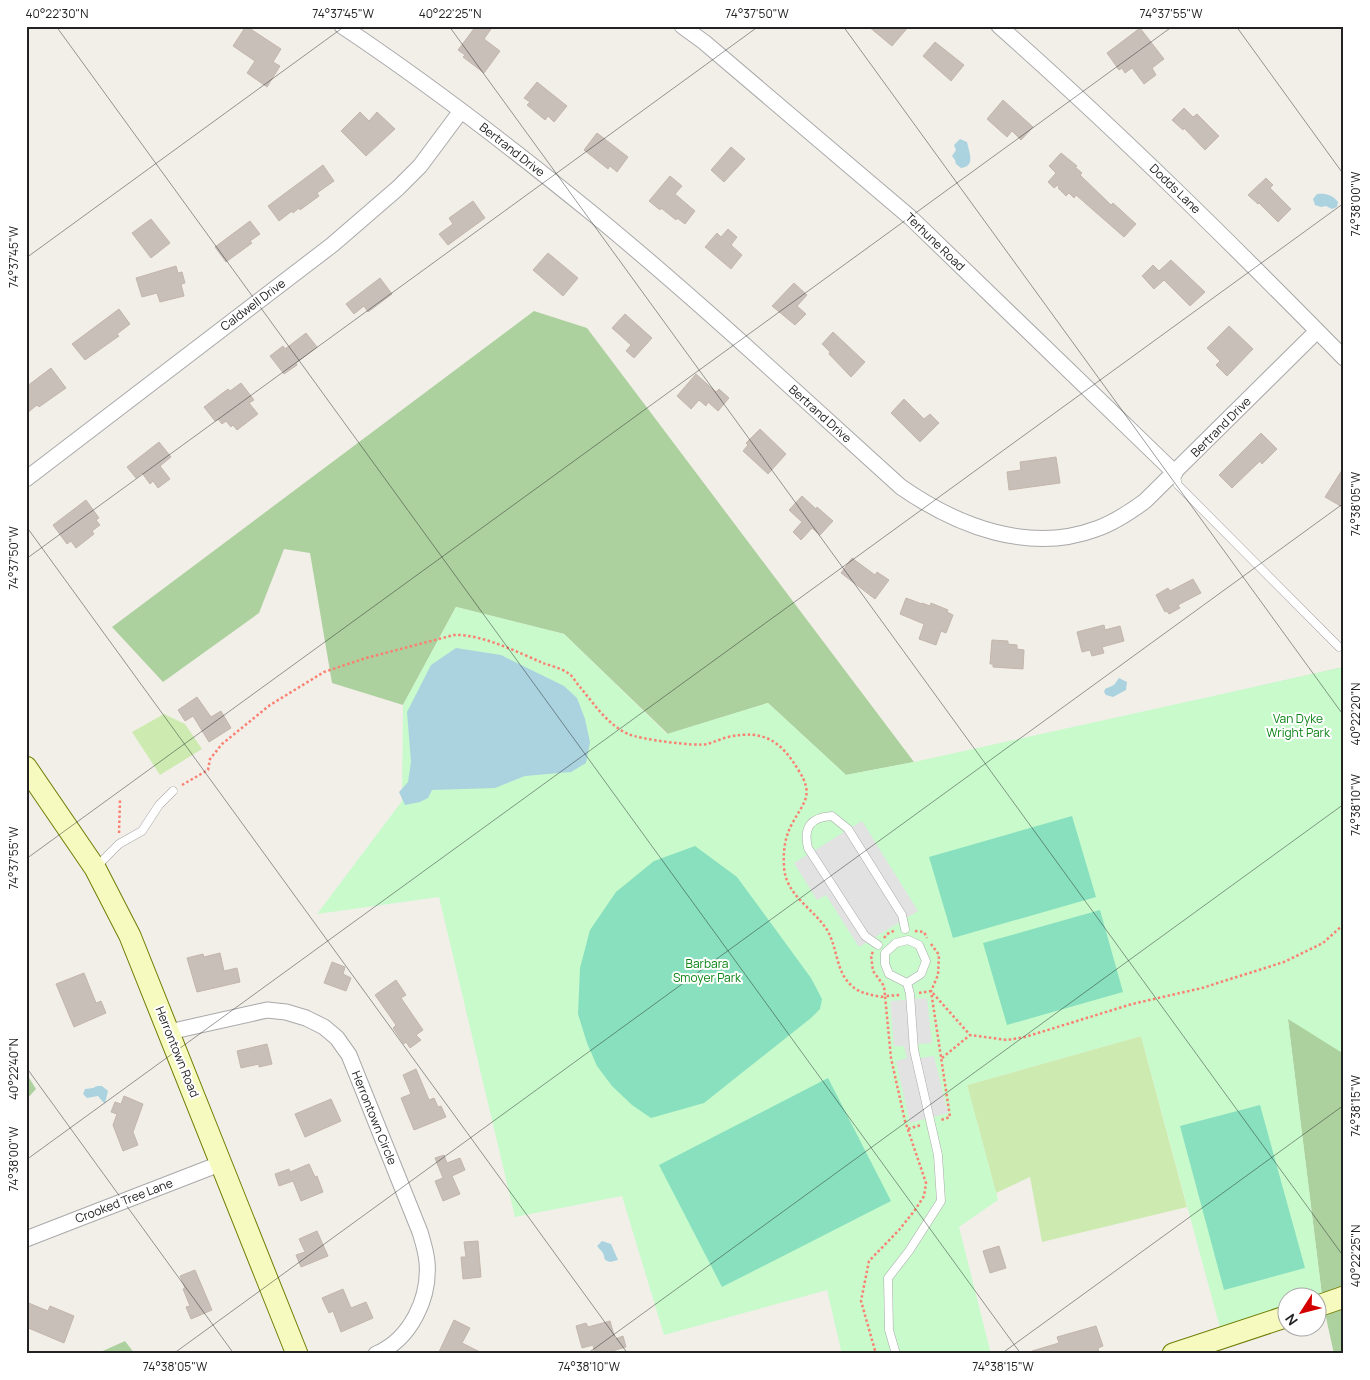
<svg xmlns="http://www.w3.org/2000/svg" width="1370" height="1380" font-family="Manrope,sans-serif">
	<rect width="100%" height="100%" fill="#f2efe9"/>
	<path fill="#cdebb0" d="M 164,714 L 185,724 L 202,749 L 160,775 L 132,732 Z
		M 1141,1036 L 1187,1207 L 1042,1242 L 1030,1177 L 996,1193 L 967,1085 Z"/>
	<path fill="#add19e" d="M 534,311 L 587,328 L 914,762 L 846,775 L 768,703 L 668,734 L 564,634 L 456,607 L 403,705 L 332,683 L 310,553 L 284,549 L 259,613 L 163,682 L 112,627 Z
		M 1344,667 L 1344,1354 L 1334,1354 L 1323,1304 L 1247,689 Z
		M 26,1073 L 36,1089 L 26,1100 Z
		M 125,1341 L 135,1354 L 96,1354 Z"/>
	<path fill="#c8facc" d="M 456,607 L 564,634 L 667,734 L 768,703 L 846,775 L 914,762 L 1344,667 L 1344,1054 L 1288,1019 L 1323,1304 L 1318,1298 L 1288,1298 L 1287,1315 L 1222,1335 L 1141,1036 L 967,1085 L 998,1200 L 959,1227 L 991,1354 L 842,1354 L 827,1290 L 664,1335 L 622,1196 L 515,1217 L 439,897 L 317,914 L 402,801 L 403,705 Z"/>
	<path fill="#88e0be" d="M 1072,816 L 1096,897 L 953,938 L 929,857 Z
		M 695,846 L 737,877 L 811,978 L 822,999 L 820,1009 L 811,1018 L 704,1103 L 651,1118 L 632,1105 L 612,1086 L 597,1066 L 587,1043 L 578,1014 L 580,968 L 590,930 L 616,892 L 654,861 Z
		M 1100,910 L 1123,992 L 1007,1025 L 983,943 Z
		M 828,1078 L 891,1201 L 722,1287 L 659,1165 Z
		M 1260,1105 L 1305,1268 L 1224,1290 L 1180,1126 Z"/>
	<path fill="#e2e2e2" d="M 862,821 L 918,911 L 859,947 L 826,895 L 817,900 L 794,863 Z
		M 927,998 L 932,1043 L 918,1044 L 920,1058 L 934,1056 L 948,1113 L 910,1123 L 896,1061 L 907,1058 L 904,1046 L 894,1046 L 890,1001 Z"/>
	<path fill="#aad3df" d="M 960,139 L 967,142 C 969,152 976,166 961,168 L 956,164 L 955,160 L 952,156 L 956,150 L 954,145 Z
		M 1317,194 C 1325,193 1333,195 1338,202 L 1337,207 L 1332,209 L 1326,206 L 1321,207 L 1315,205 L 1313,199 Z
		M 456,648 L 501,655 L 564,686 L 577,698 L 585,719 L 590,742 L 586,763 L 571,772 L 525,776 L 495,788 L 432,790 L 428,798 L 420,802 L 405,805 L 399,792 L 408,782 L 411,762 L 407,712 L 431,665 Z
		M 1119,678 L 1127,682 L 1126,690 L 1113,697 L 1106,695 L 1104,692 L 1105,689 L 1114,685 Z
		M 97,1086 L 102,1086 L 108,1091 L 105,1103 L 103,1102 L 98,1096 L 87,1098 L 83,1094 L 85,1089 L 93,1088 Z
		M 602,1241 L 611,1244 L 618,1260 L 610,1262 L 605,1260 L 603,1253 L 597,1246 Z"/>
	<path fill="#c7bfb8" stroke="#c4b6ab" d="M 246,26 L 281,49 L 273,62 L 280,66 L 267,87 L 247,73 L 255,61 L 233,46 Z
		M 476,26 L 493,26 L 484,39 L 500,51 L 484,73 L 463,57 L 465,55 L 458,50 Z
		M 868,26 L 909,26 L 892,46 Z
		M 1140,28 L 1164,59 L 1152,68 L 1156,75 L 1144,84 L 1132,68 L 1125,73 L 1122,68 L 1119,70 L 1107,53 Z
		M 935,42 L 964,65 L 951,81 L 923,56 Z
		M 537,82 L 567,106 L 554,122 L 548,116 L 545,120 L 527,105 L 530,102 L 524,98 Z
		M 1003,100 L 1033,127 L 1021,140 L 1012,131 L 1007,137 L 987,119 Z
		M 1184,108 L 1193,117 L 1197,114 L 1219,136 L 1205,150 L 1184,128 L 1183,130 L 1172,120 Z
		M 360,112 L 369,121 L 377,112 L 395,129 L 366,156 L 341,131 Z
		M 597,133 L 628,157 L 617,172 L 610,166 L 608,169 L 584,150 Z
		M 731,147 L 745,159 L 724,182 L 711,170 Z
		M 1061,153 L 1077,166 L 1075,167 L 1082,173 L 1080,175 L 1111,205 L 1113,203 L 1136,224 L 1124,237 L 1076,195 L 1074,198 L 1069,193 L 1066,196 L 1058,188 L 1059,187 L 1058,185 L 1054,188 L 1048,182 L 1056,173 L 1049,166 Z
		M 323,165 L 334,181 L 317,193 L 319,196 L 300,210 L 299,208 L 293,213 L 292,211 L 279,221 L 268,206 Z
		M 670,176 L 682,186 L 675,194 L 695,211 L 685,224 L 677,218 L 676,220 L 661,208 L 660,210 L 649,201 Z
		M 1266,178 L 1273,185 L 1270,188 L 1291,209 L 1278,222 L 1259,203 L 1258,204 L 1248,195 Z
		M 473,201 L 485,218 L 448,245 L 439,234 L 453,224 L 449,218 Z
		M 151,219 L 170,243 L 151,258 L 132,233 Z
		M 250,221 L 260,234 L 250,241 L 252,243 L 226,262 L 215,247 Z
		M 728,229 L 737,237 L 731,245 L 742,255 L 731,269 L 705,247 L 717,233 L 721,237 Z
		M 548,253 L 578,278 L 563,296 L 533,270 Z
		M 1171,260 L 1205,292 L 1190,306 L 1164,280 L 1154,289 L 1142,276 L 1153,265 L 1159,271 Z
		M 176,266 L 178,273 L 182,272 L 185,283 L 181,284 L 184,296 L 160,302 L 157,293 L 142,297 L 136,278 Z
		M 380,278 L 392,294 L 368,312 L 364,306 L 354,314 L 346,304 Z
		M 794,283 L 807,295 L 797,306 L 806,314 L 795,325 L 772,306 Z
		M 119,309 L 130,324 L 117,334 L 119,336 L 85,360 L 72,344 Z
		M 625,314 L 652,338 L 634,358 L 626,351 L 631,345 L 612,328 Z
		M 1229,326 L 1253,349 L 1227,376 L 1216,365 L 1220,361 L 1207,348 Z
		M 833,332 L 865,362 L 851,377 L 829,354 L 830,352 L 822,344 Z
		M 306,333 L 317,347 L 296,363 L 297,365 L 284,374 L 270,356 L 283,346 L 285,349 Z
		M 51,368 L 66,388 L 39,407 L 37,405 L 26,414 L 26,387 Z
		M 696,374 L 716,392 L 719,389 L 729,398 L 718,411 L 708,402 L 706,406 L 699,400 L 691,409 L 677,396 Z
		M 241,383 L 254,400 L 249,403 L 258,414 L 237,430 L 233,425 L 231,427 L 226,421 L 222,424 L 218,419 L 215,421 L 204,407 L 228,389 L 230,391 Z
		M 904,399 L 924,419 L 930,414 L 939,423 L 920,442 L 891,413 Z
		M 760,429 L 786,454 L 768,474 L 743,451 L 748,445 L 746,443 Z
		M 1261,433 L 1277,449 L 1262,464 L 1260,461 L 1232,488 L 1219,475 Z
		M 159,442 L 171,457 L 160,466 L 170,479 L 158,488 L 153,481 L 150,484 L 142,473 L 136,478 L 127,467 Z
		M 1056,457 L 1060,483 L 1009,490 L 1007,472 L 1021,470 L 1020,462 Z
		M 1344,467 L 1344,508 L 1325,497 Z
		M 802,496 L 816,509 L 817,507 L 833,521 L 820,535 L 812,528 L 801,540 L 793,532 L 802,522 L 789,510 Z
		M 86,500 L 99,518 L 96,520 L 100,525 L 92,531 L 94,534 L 76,548 L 71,541 L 67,544 L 53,525 Z
		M 852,558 L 875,575 L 877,572 L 889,580 L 875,599 L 841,573 Z
		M 1193,579 L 1201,593 L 1178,605 L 1180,608 L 1169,614 L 1167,611 L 1165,612 L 1156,595 L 1168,588 L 1170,591 Z
		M 906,598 L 922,604 L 922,603 L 930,606 L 931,603 L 948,610 L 947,612 L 953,615 L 946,633 L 941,631 L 936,645 L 919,639 L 924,624 L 900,614 Z
		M 1104,625 L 1105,630 L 1120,626 L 1124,641 L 1102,647 L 1104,653 L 1092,656 L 1090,650 L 1082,652 L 1077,632 Z
		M 992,640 L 1008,641 L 1008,644 L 1017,645 L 1017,649 L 1024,650 L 1023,669 L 993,667 L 993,664 L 990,664 Z
		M 197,697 L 211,717 L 221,711 L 231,728 L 209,742 L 193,716 L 185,721 L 178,710 Z
		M 220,953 L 224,971 L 237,968 L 240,982 L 197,992 L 187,958 L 203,954 L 204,957 Z
		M 332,962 L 345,967 L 343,974 L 351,978 L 346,991 L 324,983 Z
		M 84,973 L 96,1003 L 101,1001 L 106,1013 L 74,1027 L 56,984 Z
		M 396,980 L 406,995 L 401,998 L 423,1030 L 416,1035 L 421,1040 L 410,1048 L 406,1042 L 404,1044 L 393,1028 L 396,1025 L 375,995 Z
		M 267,1044 L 272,1064 L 259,1067 L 259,1064 L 241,1068 L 237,1051 Z
		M 416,1069 L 429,1100 L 434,1098 L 438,1107 L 441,1106 L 446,1117 L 414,1130 L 401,1098 L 411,1094 L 403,1075 Z
		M 124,1096 L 143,1104 L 133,1132 L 138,1145 L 123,1151 L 113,1125 L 117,1114 L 111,1112 L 115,1102 L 121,1104 Z
		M 331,1099 L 341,1121 L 305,1137 L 295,1114 Z
		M 444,1155 L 447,1163 L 460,1158 L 465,1170 L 452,1176 L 460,1194 L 443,1201 L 435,1181 L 443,1178 L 435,1158 Z
		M 309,1164 L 315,1177 L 317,1176 L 323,1192 L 301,1201 L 293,1181 L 279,1186 L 275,1174 L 289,1169 L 290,1172 Z
		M 317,1231 L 328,1256 L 301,1267 L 296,1255 L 305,1252 L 299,1239 Z
		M 478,1241 L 481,1277 L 463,1279 L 461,1257 L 466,1257 L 464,1242 Z
		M 999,1246 L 1006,1268 L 990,1273 L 983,1251 Z
		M 195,1270 L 212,1310 L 191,1319 L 186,1307 L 190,1306 L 183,1289 L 185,1288 L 180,1276 Z
		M 343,1289 L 351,1308 L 366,1302 L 373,1318 L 341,1332 L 333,1311 L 329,1313 L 322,1298 Z
		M 26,1302 L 48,1311 L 50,1306 L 74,1316 L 64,1343 L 26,1327 Z
		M 454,1320 L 470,1328 L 462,1343 L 484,1354 L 438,1354 Z
		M 610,1321 L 615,1339 L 623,1336 L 626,1347 L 602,1354 L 595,1354 L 593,1345 L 582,1348 L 576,1326 L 586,1323 L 588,1327 Z
		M 1096,1326 L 1103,1346 L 1098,1348 L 1099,1354 L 1032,1354 L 1032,1351 L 1059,1343 L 1057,1337 Z"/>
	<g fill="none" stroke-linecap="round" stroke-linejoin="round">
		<g stroke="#a9a9a9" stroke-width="9">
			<path id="lane" d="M 1175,473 L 1178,485 L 1339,647
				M 96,867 L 119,844 L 142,831 L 159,805 L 173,791
				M 908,940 L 919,945 L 926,961 L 921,974 L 907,983 L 889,974 L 885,964 L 885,953 L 896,943 Z
				M 878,945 L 865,936 L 808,848 C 803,827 811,817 832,816 L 848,829 L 902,915 L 905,929
				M 896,1354 L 889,1330 L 888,1278 L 909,1251 L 941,1201 L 938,1155 L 914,1050 L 910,994 L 907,983"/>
		</g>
		<g stroke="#a9a9a9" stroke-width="17">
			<path id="street" d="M 342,26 C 429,84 512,148 593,214 C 699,301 799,395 901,487 C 957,526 1029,554 1096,529 C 1114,523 1130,512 1145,501 L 1317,331
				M 682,26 L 704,42 L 911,218 L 1175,473
				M 999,26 C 1119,132 1232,244 1344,358
				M 26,479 L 332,245 L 398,188 L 420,166 L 461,111
				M 169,1032 L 267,1010 L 286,1012 L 306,1018 L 324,1027 L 337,1038 L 349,1055 L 420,1232 C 423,1242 426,1251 427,1262 C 430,1298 411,1339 376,1354
				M 26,1239 L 222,1163"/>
		</g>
		<g stroke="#707d05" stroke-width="23">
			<path id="secondary" d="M 26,767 L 95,868 L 130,936 L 297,1354
				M 1318,1306 L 1344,1297
				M 1173,1354 L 1288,1316"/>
		</g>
		<path stroke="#fa8072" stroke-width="2.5" stroke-dasharray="2.5 2.5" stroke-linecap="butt" d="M 182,785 L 208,770 L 210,759 L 222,744 L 270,705 L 324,672 L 366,658 L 454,635 C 482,634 517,652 543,663 C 551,666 561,668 568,673 C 573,676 576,683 580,687 C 594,704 608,725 628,734 C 639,739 696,747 707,744 C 714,742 721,739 728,737 C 764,729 781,741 799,771 C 814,795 804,802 793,822 C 785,836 783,850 784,866 C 785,894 811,907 825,927 C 837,943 835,967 848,982 C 857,993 868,994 881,997 L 885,996 L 891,1058 L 905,1121 L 926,1183 L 924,1196 L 915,1210 L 899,1230 L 869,1261 L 861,1301 L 876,1354
			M 119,833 L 120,799
			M 915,931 L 924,932 L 927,938
			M 884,938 L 887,934 L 896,930
			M 931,944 L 939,955 L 938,975 L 931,991 L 950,1117 L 941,1120
			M 873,952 L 871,955 L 873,971 L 884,986 L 885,996 L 901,995
			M 919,993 L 931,991 L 970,1035 L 1007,1040 L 1025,1037 L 1132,1004 L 1202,988 L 1284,962 L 1323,943 L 1344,924
			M 942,1058 L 970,1035
			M 908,1129 L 921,1125"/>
		<use href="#lane" stroke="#fff" stroke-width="8"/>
		<use href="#street" stroke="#fff" stroke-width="15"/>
		<use href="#secondary" stroke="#f7fabf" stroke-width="21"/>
	</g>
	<path fill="none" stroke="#222" stroke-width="1" stroke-opacity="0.45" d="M 56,26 L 1021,1354M 449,26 L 1344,1257M 843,26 L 1344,716M 1236,26 L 1344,175M 26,258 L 345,26M 26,526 L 628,1354M 26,559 L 759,26M 26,859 L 1173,26M 26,1067 L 234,1354M 26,1160 L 1344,203M 173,1354 L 1344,503M 587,1354 L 1344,804M 1001,1354 L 1344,1105"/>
	<g text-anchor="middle" stroke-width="4" stroke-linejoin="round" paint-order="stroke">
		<g font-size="12" fill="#222" stroke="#fff">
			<text transform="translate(512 150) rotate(38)" y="4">Bertrand Drive</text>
			<text transform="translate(1175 189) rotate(44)" y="4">Dodds Lane</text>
			<text transform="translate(935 242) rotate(44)" y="4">Terhune Road</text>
			<text transform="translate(253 305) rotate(-37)" y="4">Caldwell Drive</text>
			<text transform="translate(820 414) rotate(42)" y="4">Bertrand Drive</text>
			<text transform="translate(1221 427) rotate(-45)" y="4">Bertrand Drive</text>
			<text transform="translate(177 1052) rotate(68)" y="4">Herrontown Road</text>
			<text transform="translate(374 1118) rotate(68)" y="4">Herrontown Circle</text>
			<text transform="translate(124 1201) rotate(-21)" y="4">Crooked Tree Lane</text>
		</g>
		<g font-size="12" fill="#0c8416" stroke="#fff">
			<text x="1298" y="723">Van Dyke<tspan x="1298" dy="14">Wright Park</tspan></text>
			<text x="707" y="968">Barbara<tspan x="707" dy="14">Smoyer Park</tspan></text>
		</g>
	</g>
	<rect width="1370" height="1380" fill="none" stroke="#ffffff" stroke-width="55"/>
	<g transform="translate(1302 1312) rotate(234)"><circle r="24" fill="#ffffff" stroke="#a7a7a7"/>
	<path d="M0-4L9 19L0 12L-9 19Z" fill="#d40000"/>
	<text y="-8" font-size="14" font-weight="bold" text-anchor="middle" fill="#222222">N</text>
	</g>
	<rect x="28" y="28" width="1314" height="1324" fill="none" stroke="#222" stroke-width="2"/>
	<g font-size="12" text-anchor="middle" fill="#222">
		<text x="57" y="18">40°22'30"N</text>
		<text x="343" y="18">74°37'45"W</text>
		<text x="450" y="18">40°22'25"N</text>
		<text x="757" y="18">74°37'50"W</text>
		<text x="1171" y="18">74°37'55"W</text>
		<text transform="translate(1356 204) rotate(-90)" y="4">74°38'00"W</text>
		<text transform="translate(14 257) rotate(-90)" y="4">74°37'45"W</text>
		<text transform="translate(1356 504) rotate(-90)" y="4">74°38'05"W</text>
		<text transform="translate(14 558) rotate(-90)" y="4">74°37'50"W</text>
		<text transform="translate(1356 714) rotate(-90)" y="4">40°22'20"N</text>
		<text transform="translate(1356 805) rotate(-90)" y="4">74°38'10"W</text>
		<text transform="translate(14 858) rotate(-90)" y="4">74°37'55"W</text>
		<text transform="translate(14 1069) rotate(-90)" y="4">40°22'40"N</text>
		<text transform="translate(1356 1106) rotate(-90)" y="4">74°38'15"W</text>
		<text transform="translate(14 1159) rotate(-90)" y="4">74°38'00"W</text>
		<text transform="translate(1356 1256) rotate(-90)" y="4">40°22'25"N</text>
		<text x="175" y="1371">74°38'05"W</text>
		<text x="589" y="1371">74°38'10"W</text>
		<text x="1003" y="1371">74°38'15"W</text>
	</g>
</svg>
